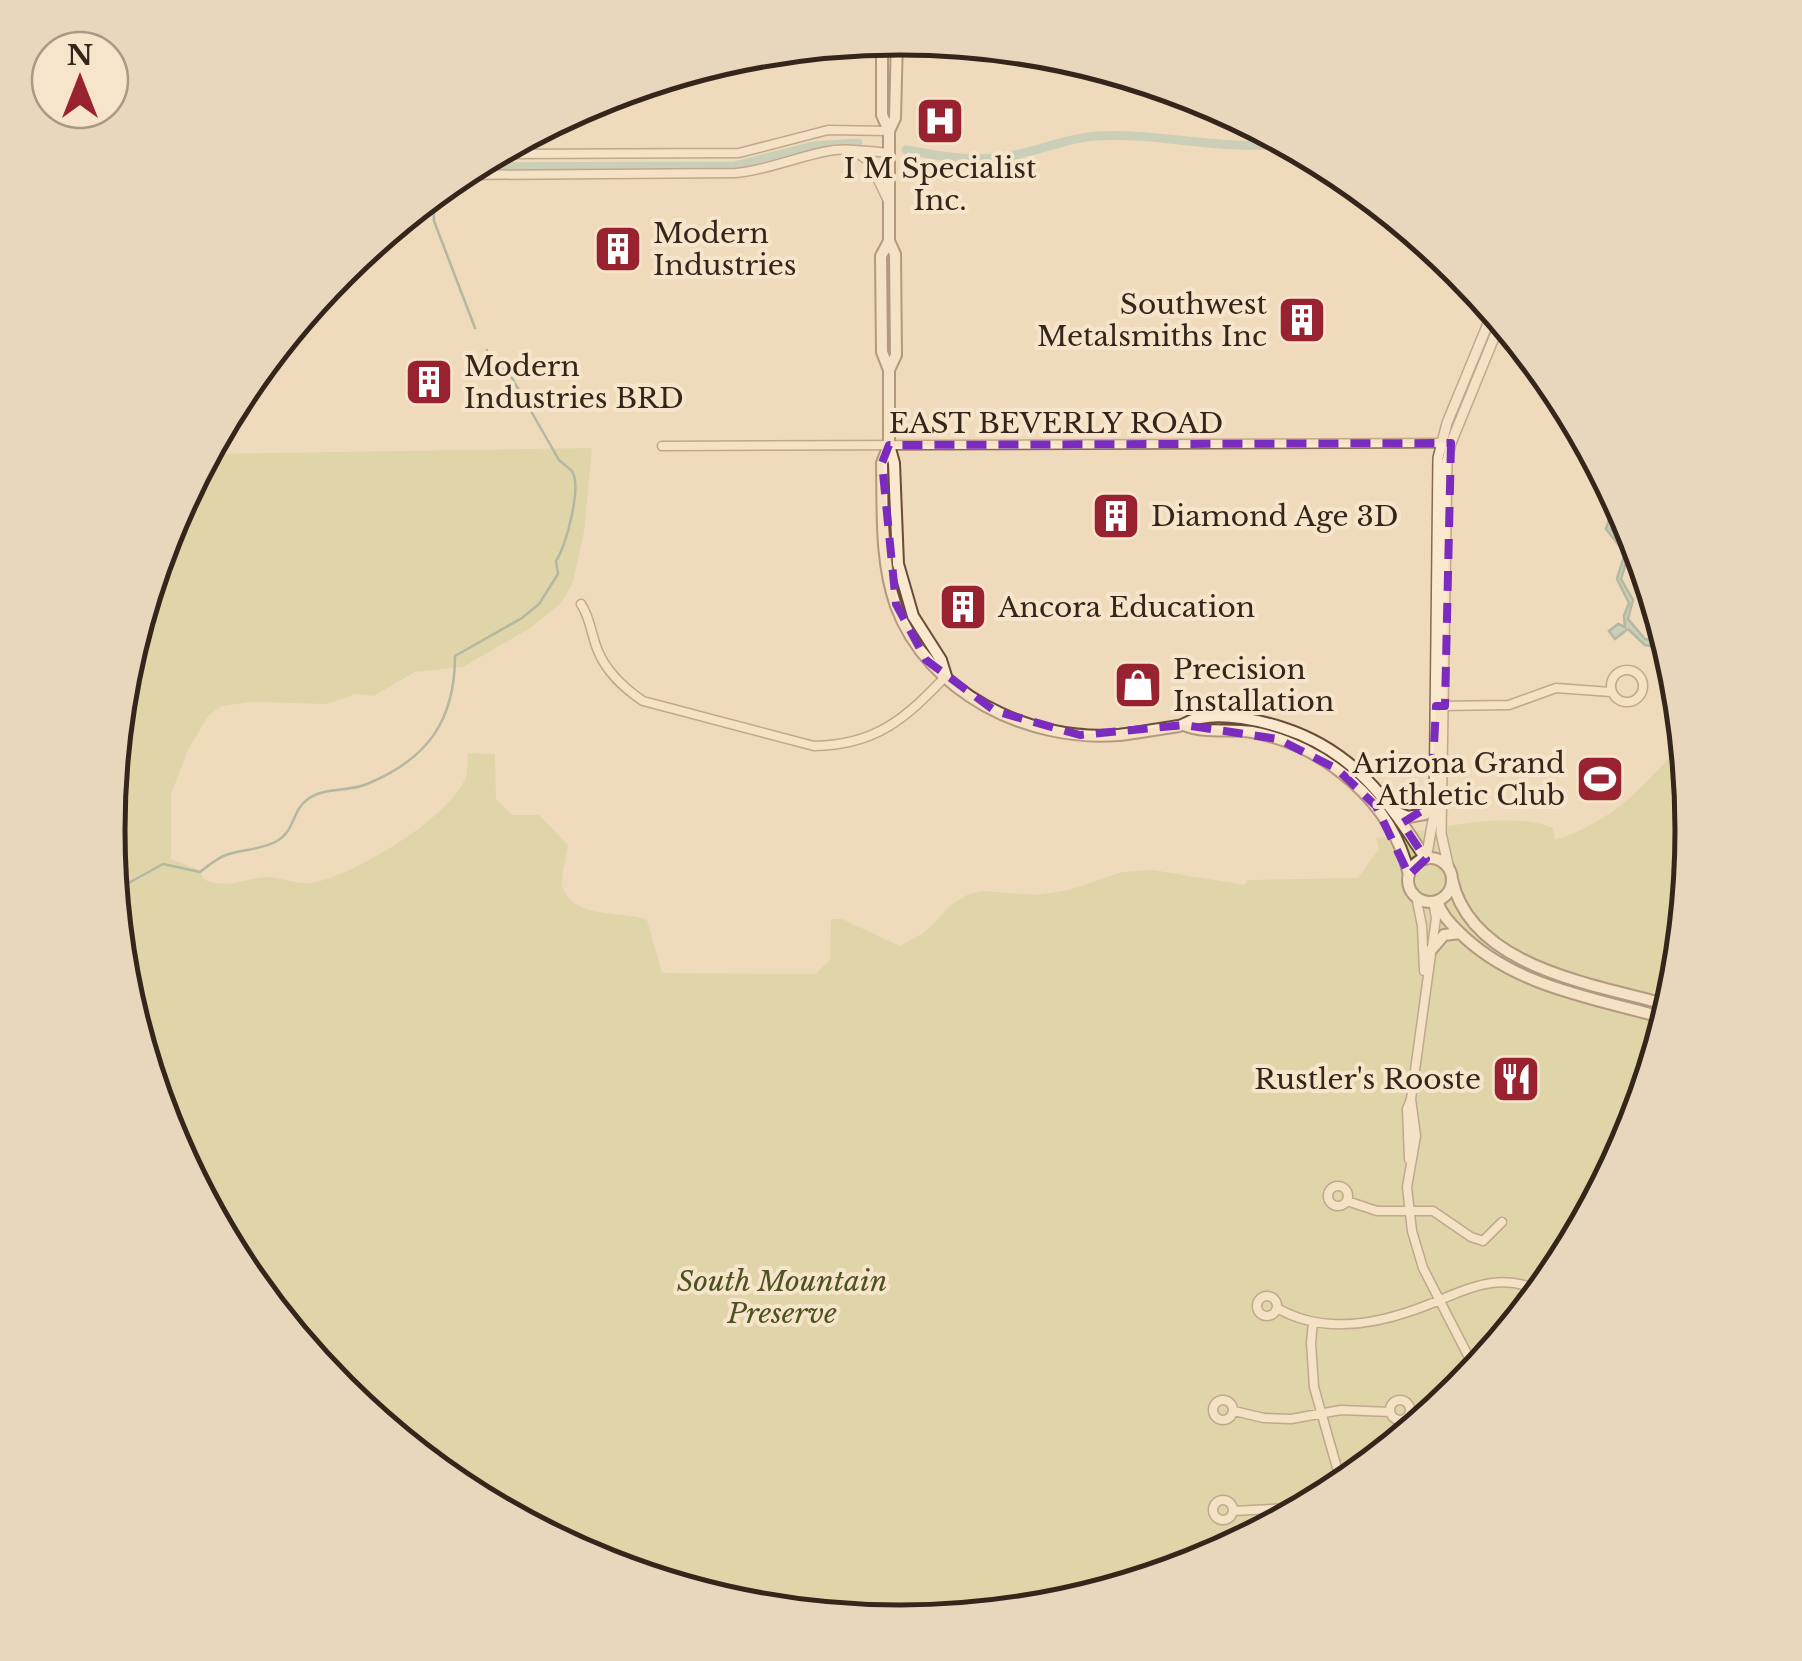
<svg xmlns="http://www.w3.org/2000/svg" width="1802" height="1661" font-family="'Libre Baskerville',serif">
	<rect width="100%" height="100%" fill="#f0dabc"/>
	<path fill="#cdce90" d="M 592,448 L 584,532 L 573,582 L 561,603 L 532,627 L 463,667 L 415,672 L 374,696 L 356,694 L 327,704 L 251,702 L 222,706 L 209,715 L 189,748 L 171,794 L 171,859 L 199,870 L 205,880 C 228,889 243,879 265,877 C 280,876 295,885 311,883 C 351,877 454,816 466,776 C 468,769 467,760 468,753 L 495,754 L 496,799 L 512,815 L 539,815 L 568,845 C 567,852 561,879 562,885 C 570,920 624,910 647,920 L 662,973 L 815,974 L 830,960 L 831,919 L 842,919 L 900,946 L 925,932 L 951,905 L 967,895 L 982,891 L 1035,895 L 1069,890 L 1122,872 L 1153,870 L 1245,885 L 1247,880 L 1358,878 L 1379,849 L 1376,838 C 1429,832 1504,808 1553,828 L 1555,840 C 1617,820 1642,786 1685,741 L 1694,831 L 1679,986 L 1633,1134 L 1560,1272 L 1461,1392 L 1341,1490 L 1204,1563 L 1055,1608 L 901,1623 L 746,1608 L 597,1563 L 460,1490 L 340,1391 L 241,1271 L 168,1133 L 123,985 L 108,830 L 123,675 L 169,527 L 207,454 Z"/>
	<path fill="#a0c0b3" stroke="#678e80" stroke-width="2.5" d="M 1622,506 L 1625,510 L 1615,516 L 1611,529 L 1629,553 L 1621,579 L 1633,600 L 1628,619 L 1645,639 L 1658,641 L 1664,630 L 1655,616 L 1658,606 L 1667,637 L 1656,647 L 1645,645 L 1628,629 L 1615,639 L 1609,631 L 1618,624 L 1625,627 L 1624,616 L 1629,603 L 1617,579 L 1625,553 L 1606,529 L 1611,513 Z"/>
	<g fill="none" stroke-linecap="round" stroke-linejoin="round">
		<path stroke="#678e80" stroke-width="2.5" d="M 433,194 L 434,221 L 475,328
			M 114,891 L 163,864 L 200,872 C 208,866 217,858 226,855 C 242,849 262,850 277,841 C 295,831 292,810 308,799 C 324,787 349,792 367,784 C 428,759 455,720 455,656 L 522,618 L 539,604 L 558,574 L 556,561 C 566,547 582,487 572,471 C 571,470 560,461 559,460 L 508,371 L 486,360 L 487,350"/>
		<path stroke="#a0c0b3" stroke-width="9" d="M 906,150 C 940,156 972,162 1006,157 C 1036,152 1066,138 1096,136 C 1161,132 1224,152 1288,143
			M 469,167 L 734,166 L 813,146 L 858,143"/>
		<g stroke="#876a55" stroke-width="11">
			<path id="minor" d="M 855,152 L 869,161 L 888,201
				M 492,154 L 739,153 L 828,130 L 889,131
				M 456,175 L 736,173 C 767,170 794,158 823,152 C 845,147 867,151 889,153
				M 662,446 L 1446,443
				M 581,604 C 591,619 591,635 598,651 C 607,673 624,688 643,701 L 814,746 C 876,745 905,719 946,676
				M1611 686a16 16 0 1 1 32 0a16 16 0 1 1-32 0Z
				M 1439,706 L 1509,705 L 1556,688 L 1611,692
				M 1416,896 L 1422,926 L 1424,971
				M 1411,1099 L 1416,1136 L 1407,1187 L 1412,1231 L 1423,1268 L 1477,1373
				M 1409,1159 L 1407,1109 L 1411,1099 L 1436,918 L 1433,901
				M1328 1196a10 10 0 1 1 20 0a10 10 0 1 1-20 0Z
				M 1347,1201 L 1377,1211 L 1433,1211 L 1471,1237 L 1483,1241 L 1502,1222
				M1257 1306a10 10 0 1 1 20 0a10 10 0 1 1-20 0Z
				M 1277,1308 C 1318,1332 1368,1326 1411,1311 C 1458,1296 1492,1267 1543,1292
				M 1313,1322 L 1311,1343 L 1314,1387 L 1343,1489
				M1213 1410a10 10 0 1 1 20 0a10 10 0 1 1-20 0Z
				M1390 1410a10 10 0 1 1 20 0a10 10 0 1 1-20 0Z
				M 1234,1411 L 1264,1418 L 1291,1419 L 1341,1410 L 1390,1412
				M1213 1510a10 10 0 1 1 20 0a10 10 0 1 1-20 0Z
				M 1233,1511 L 1309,1507"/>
		</g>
		<g stroke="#876a55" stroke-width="12">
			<path id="tertiary" d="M 1426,859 L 1434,814 L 1438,458 L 1447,423 L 1494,309
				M 1449,869 L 1441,833 L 1447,461 L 1451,443 L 1502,318"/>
		</g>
		<g stroke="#694b38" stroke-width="14">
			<path id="secondary" d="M 882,39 L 882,115 L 889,131 L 889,241 L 895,254 L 896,355 L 889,370
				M 889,131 L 895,118 L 897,38
				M 889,241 L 881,256 L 882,352 L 889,370 L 889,445 L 894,463 L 898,564 L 913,616 L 941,660 L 946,676
				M 889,445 L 882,463 C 883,510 880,561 896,606 C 928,693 1028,742 1118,735 C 1138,733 1159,729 1179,726 C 1186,724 1192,719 1200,718 C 1225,713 1259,720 1283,728 C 1354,751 1387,799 1426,859
				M 1184,725 C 1204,734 1230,728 1252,732 C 1324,745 1393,802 1409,875
				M 1396,812 L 1408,817 L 1425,814 L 1433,797
				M1408 880a22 22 0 1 1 44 0a22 22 0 1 1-44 0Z
				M 1452,879 C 1471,969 1599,985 1672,1006
				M 1437,901 C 1441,914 1450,923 1459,932 C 1515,988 1596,998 1668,1019
				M 1431,950 L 1444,935 L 1460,933"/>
		</g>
		<use href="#minor" stroke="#fae8cf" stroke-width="8"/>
		<use href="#tertiary" stroke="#fae8cf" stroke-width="9"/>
		<use href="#secondary" stroke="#fae8cf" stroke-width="10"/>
	</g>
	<path d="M0 0H1802V1661H0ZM 1451,443 L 1445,706 L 1436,706 L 1431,805 L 1402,823 L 1426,859 L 1409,875 L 1376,806 L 1337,769 L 1278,739 L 1184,725 L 1080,735 L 995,711 L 926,660 L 896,604 L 882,463 L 889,445 Z" fill="#f0dabc" fill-opacity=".55" fill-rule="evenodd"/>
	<path fill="none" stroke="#7b2cbf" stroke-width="8" stroke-dasharray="20 12" stroke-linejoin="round" d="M 1451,443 L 1445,706 L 1436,706 L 1431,805 L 1402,823 L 1426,859 L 1409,875 L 1376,806 L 1337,769 L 1278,739 L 1184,725 L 1080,735 L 995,711 L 926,660 L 896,604 L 882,463 L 889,445 Z"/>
	<defs>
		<g id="hospital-square" transform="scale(2.5)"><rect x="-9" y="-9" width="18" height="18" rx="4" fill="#992230" stroke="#f7e5cb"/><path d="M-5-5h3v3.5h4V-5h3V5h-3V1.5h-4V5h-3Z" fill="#fff"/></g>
		<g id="building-square" transform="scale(2.5)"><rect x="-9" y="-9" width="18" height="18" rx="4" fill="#992230" stroke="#f7e5cb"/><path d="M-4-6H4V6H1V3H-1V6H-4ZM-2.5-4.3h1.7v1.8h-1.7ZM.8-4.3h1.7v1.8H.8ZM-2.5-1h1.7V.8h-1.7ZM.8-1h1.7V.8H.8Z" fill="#fff"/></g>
		<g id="shop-square" transform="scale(2.5)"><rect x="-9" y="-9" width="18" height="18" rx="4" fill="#992230" stroke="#f7e5cb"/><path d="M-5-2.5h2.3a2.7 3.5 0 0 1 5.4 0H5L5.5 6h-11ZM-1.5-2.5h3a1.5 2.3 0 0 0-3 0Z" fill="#fff"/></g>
		<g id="stadium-square" transform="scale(2.5)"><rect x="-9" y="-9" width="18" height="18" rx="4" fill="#992230" stroke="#f7e5cb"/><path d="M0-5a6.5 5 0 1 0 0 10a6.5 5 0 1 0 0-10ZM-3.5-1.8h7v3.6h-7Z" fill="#fff"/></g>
		<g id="restaurant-square" transform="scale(2.5)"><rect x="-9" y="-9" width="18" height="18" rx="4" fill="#992230" stroke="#f7e5cb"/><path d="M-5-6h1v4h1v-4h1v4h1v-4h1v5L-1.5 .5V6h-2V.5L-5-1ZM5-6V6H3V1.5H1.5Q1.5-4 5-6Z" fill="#fff"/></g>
	</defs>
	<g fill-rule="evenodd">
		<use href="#hospital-square" x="940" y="121"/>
		<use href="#building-square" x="618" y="249"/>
		<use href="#building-square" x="1302" y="320"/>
		<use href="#building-square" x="429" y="382"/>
		<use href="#building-square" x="1116" y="516"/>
		<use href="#building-square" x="963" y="607"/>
		<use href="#shop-square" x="1138" y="685"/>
		<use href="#stadium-square" x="1600" y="779"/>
		<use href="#restaurant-square" x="1516" y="1079"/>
	</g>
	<g text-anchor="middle" stroke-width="8" stroke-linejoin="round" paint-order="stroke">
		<g font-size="28" fill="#36251a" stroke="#f7e5cb" text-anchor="start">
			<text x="940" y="178" text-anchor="middle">I M Specialist<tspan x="940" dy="32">Inc.</tspan></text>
			<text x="653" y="243">Modern<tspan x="653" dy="32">Industries</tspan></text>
			<text x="1267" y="314" text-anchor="end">Southwest<tspan x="1267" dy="32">Metalsmiths Inc</tspan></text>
			<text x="464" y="376">Modern<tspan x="464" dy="32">Industries BRD</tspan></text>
			<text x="1151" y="526">Diamond Age 3D</text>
			<text x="998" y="617">Ancora Education</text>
			<text x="1173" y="679">Precision<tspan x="1173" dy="32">Installation</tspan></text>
			<text x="1565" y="773" text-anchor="end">Arizona Grand<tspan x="1565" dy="32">Athletic Club</tspan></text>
			<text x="1481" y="1089" text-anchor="end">Rustler's Rooste</text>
		</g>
		<g font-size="28" fill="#36251a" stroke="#f7e5cb">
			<text x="1056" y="433">EAST BEVERLY ROAD</text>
		</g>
		<g font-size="28" font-style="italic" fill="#4c5320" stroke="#f7e5cb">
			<text x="782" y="1291">South Mountain<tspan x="782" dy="32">Preserve</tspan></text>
		</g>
	</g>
	<path d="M0 0H1802V1661H0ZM125 830a775 775 0 1 1 1550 0a775 775 0 1 1-1550 0Z" fill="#e8d6bd" fill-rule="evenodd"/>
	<path fill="none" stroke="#36251a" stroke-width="5" d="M125 830a775 775 0 1 1 1550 0a775 775 0 1 1-1550 0Z"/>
	<g transform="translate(80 80)"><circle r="48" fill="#f7e5cb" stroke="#aa9884" stroke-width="2.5"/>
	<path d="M0-8L18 38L0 25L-18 38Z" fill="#992230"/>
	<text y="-15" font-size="28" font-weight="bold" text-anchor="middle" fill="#36251a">N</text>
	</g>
</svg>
